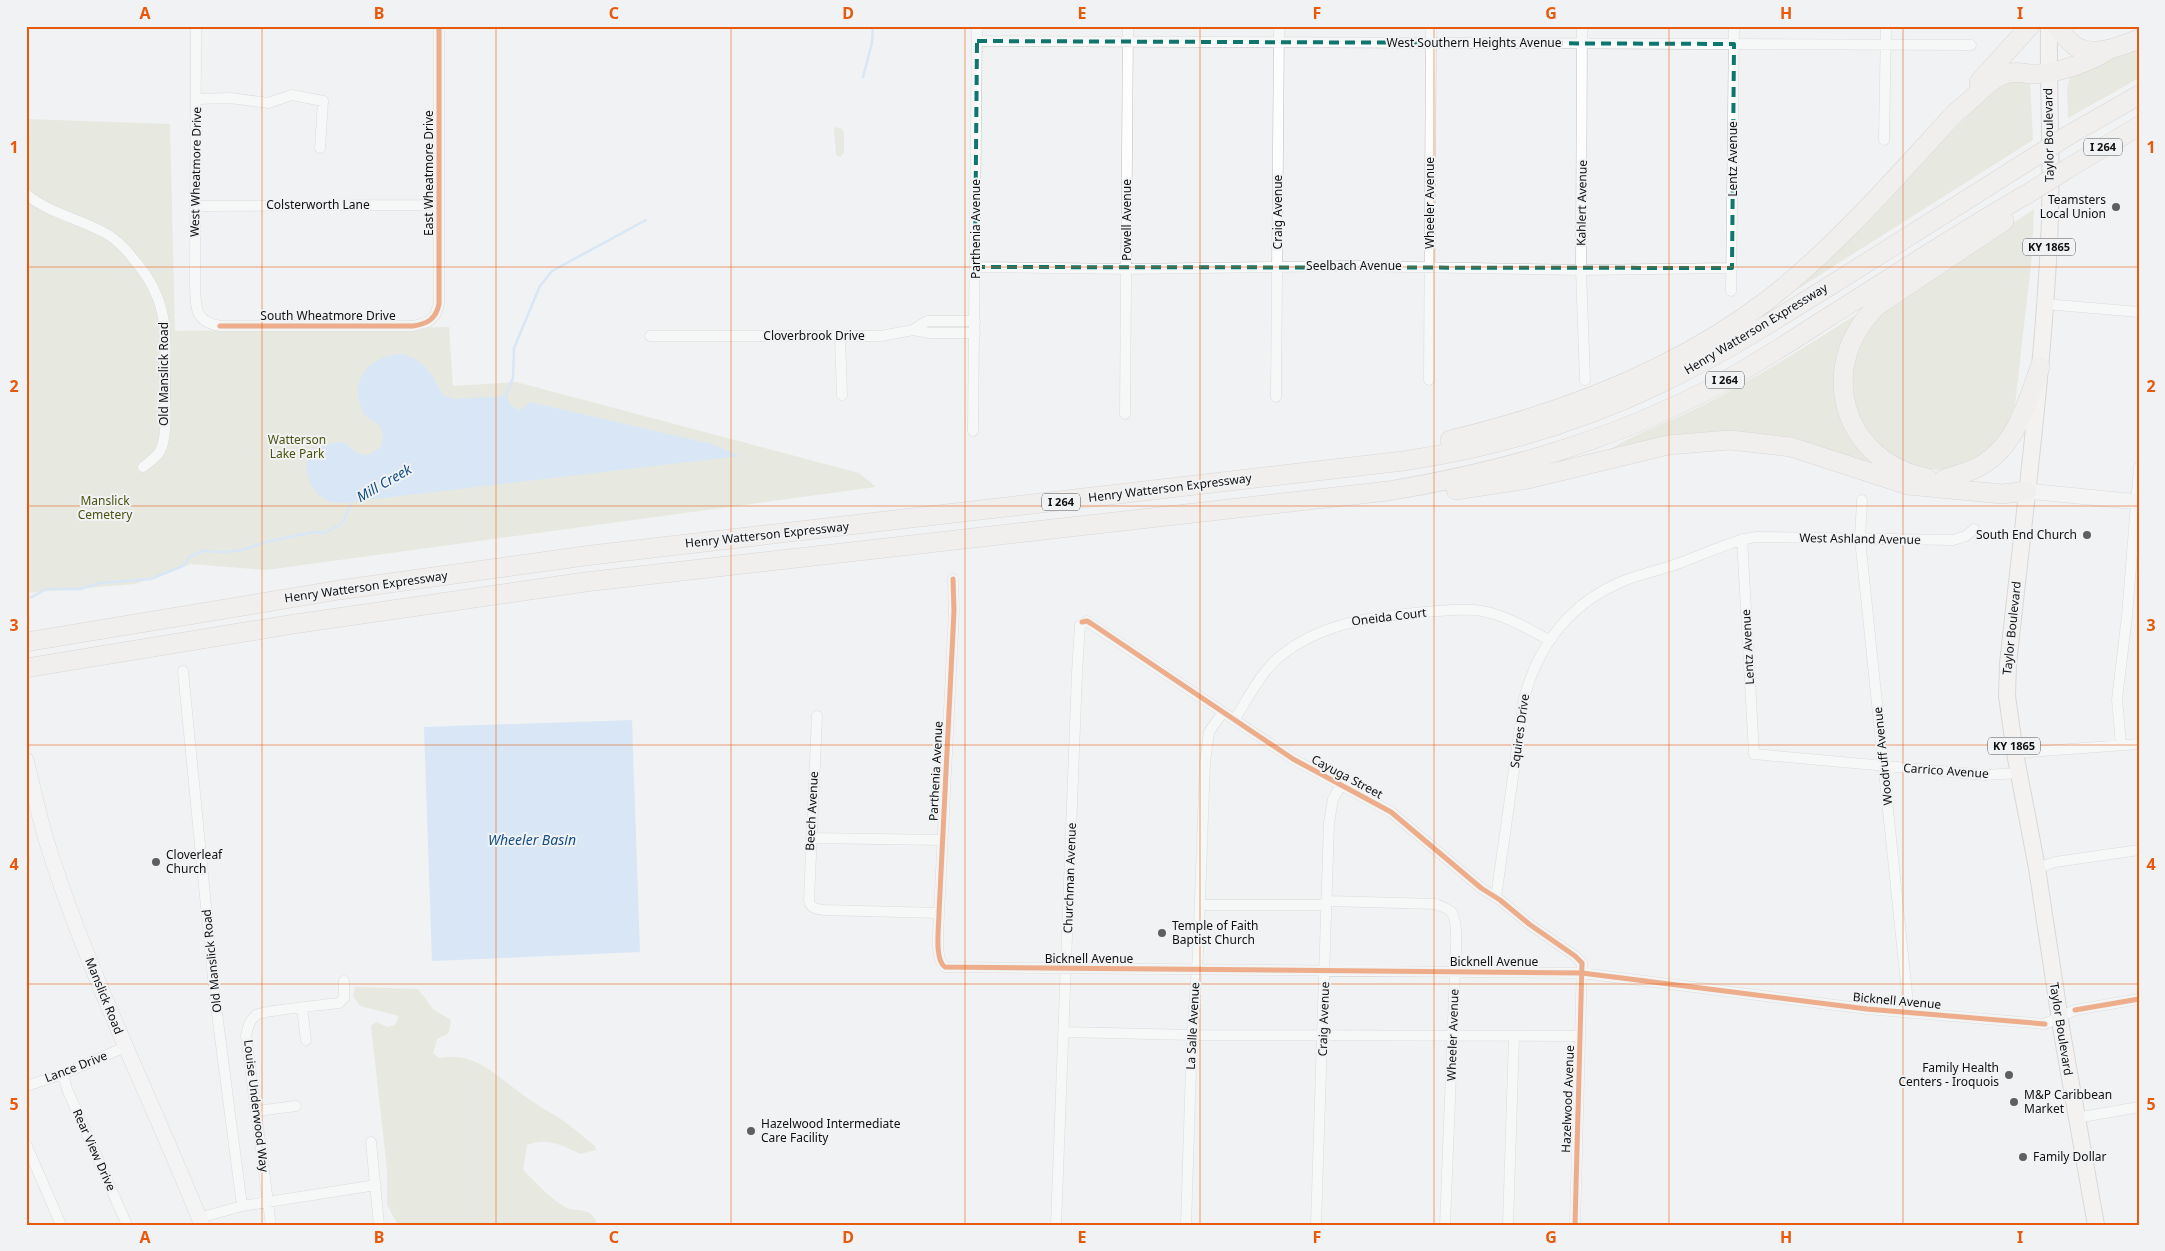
<svg xmlns="http://www.w3.org/2000/svg" width="2165" height="1251" font-family="'Noto Sans',sans-serif">
	<rect width="100%" height="100%" fill="#f1f2f3"/>
	<path fill="#dbdec9" d="M 2139,46 L 2139,78 L 2068,118 L 2067,89 L 2071,75 Z
		M 2006,80 L 2030,81 L 2033,140 L 1774,304 L 1844,240 L 1991,92 Z
		M 26,119 L 170,124 L 175,331 L 449,327 L 453,386 L 516,382 L 859,473 L 876,487 L 266,570 L 191,564 L 135,584 L 26,593 Z
		M 836,127 L 842,129 L 844,134 L 844,153 L 840,157 L 836,155 L 834,129 Z
		M 2034,209 L 2032,255 L 2015,405 L 2003,433 L 1980,458 L 1945,470 L 1921,469 L 1889,455 L 1863,427 L 1850,390 L 1857,343 L 1883,310 Z
		M 1859,313 L 1847,334 L 1839,353 L 1868,461 L 1861,463 L 1806,446 L 1605,453 C 1629,435 1673,421 1701,406 C 1756,379 1807,345 1859,313 Z
		M 355,987 L 418,989 L 433,1009 L 451,1020 C 449,1035 450,1033 437,1039 L 433,1053 L 439,1058 C 476,1051 496,1076 523,1095 C 536,1104 549,1112 562,1120 C 574,1128 584,1138 595,1146 L 596,1150 L 580,1154 C 562,1145 547,1137 527,1145 L 523,1170 C 536,1182 549,1198 565,1207 C 580,1214 589,1204 598,1225 L 398,1225 L 387,1205 L 387,1169 L 371,1026 L 376,1022 L 388,1027 L 395,1025 L 399,1016 L 360,1006 L 353,996 Z"/>
	<path fill="#bbd8f8" d="M 402,354 C 424,360 433,373 442,394 L 453,399 L 506,396 L 511,405 L 518,410 L 525,407 L 530,402 L 712,444 L 740,456 L 341,503 L 330,502 L 318,495 L 311,485 L 306,469 L 308,457 L 318,447 L 338,442 L 345,443 L 357,453 L 368,455 L 381,447 L 383,436 L 379,425 L 364,415 C 361,407 357,397 358,388 C 361,365 382,355 402,354 Z
		M 632,720 L 640,952 L 432,961 L 424,727 Z"/>
	<g fill="none" stroke-linecap="round" stroke-linejoin="round">
		<path stroke="#bbd8f8" stroke-width="2.5" d="M 863,77 L 872,43 L 873,26
			M 505,397 L 513,378 L 514,348 L 540,286 L 552,271 L 646,220
			M 26,597 L 32,597 L 46,589 L 80,589 L 100,583 L 151,579 L 185,565 L 189,557 L 203,551 L 224,552 L 242,550 L 266,542 L 313,532 L 324,533 L 342,524 L 352,501"/>
		<g stroke="#c0c0c2" stroke-width="11">
			<path id="street" d="M 196,26 L 195,283 C 196,306 193,321 220,326 L 413,326 L 428,322 L 435,315 L 439,304 L 439,26
				M 1582,26 L 1581,270 L 1585,380
				M 977,41 L 1971,45
				M 197,99 L 230,98 L 268,103 L 292,95 L 323,101 L 320,148
				M 1884,140 L 1886,26
				M 26,194 C 47,212 77,218 101,231 C 115,237 126,249 135,261 C 172,304 165,338 165,391 C 165,409 168,435 160,451 C 156,458 149,462 143,467
				M 197,206 L 439,205
				M 975,267 L 1127,269 L 1352,266 L 1581,270 L 1732,268
				M 1731,291 L 1734,26
				M 2045,304 L 2139,312
				M 913,330 L 930,333 L 975,333
				M 650,336 L 881,336 L 913,330 L 927,321 L 975,321
				M 840,337 L 842,395
				M 1429,380 L 1431,26
				M 1276,397 L 1279,26
				M 1125,414 L 1128,26
				M 973,431 L 977,26
				M 1862,500 L 1860,539 L 1909,1013
				M 1742,539 L 1754,754 L 1985,775 L 2019,773
				M 953,579 L 954,611 L 939,913 C 939,926 934,960 945,967 L 1582,973 L 1867,1009 L 2045,1024 L 2075,1010 L 2139,999
				M 183,671 L 215,998 L 242,1206 L 199,1218
				M 817,716 L 809,900 C 810,908 816,909 824,910 L 939,913
				M 1234,720 C 1248,699 1259,675 1278,658 C 1321,622 1372,617 1425,612 C 1443,611 1464,608 1482,611 C 1507,616 1527,628 1549,640
				M 2121,745 L 2117,699 L 2127,616 L 2139,467
				M 2015,753 L 2139,744
				M 811,838 L 942,840
				M 2037,868 L 2055,862 L 2139,850
				M 1496,897 L 1524,699 C 1538,644 1572,601 1626,580 C 1642,574 1660,570 1677,564 C 1703,555 1729,541 1756,537 L 1953,540 L 1966,536 L 1974,529
				M 1327,901 L 1435,904 C 1440,906 1447,908 1450,911 C 1460,919 1455,959 1455,972 L 1445,1225
				M 1200,905 L 1326,905
				M 302,1008 L 306,1040
				M 1064,1032 L 1192,1035 L 1580,1036
				M 63,1074 L 67,1089 L 127,1225
				M 26,1086 L 63,1074 L 125,1047
				M 257,1111 L 296,1106
				M 2076,1118 L 2139,1107
				M 371,1142 L 379,1225
				M 26,1144 L 61,1225
				M 242,1206 L 376,1185
				M 271,1225 L 246,1036 C 248,1027 249,1021 256,1015 C 264,1010 325,1005 339,1003 L 344,998 L 344,981
				M 1056,1225 L 1077,673 L 1080,625 L 1087,621 L 1293,759 L 1391,812 L 1481,888 L 1500,900 L 1529,924 L 1575,956 L 1582,963 L 1575,1225
				M 1186,1225 L 1192,1035 L 1198,954 L 1205,762 L 1209,732 L 1223,712
				M 1316,1225 L 1329,823 L 1333,799 L 1341,785
				M 1508,1225 L 1514,1036"/>
		</g>
		<g stroke="#c0c0c2" stroke-width="16">
			<path id="secondary" d="M 2027,491 L 2139,502
				M 26,760 C 34,791 40,823 50,852 C 91,980 152,1100 202,1225"/>
		</g>
		<g stroke="#bdb7b5" stroke-width="18">
			<path id="primary" d="M 2049,26 C 2048,98 2053,170 2049,242 C 2042,383 2023,523 2008,664 L 2007,696 L 2015,753 L 2037,868 L 2062,1033 L 2096,1225"/>
		</g>
		<g stroke="#bdb7b5" stroke-width="20">
			<path id="highway" d="M 2056,26 C 2062,33 2068,41 2075,46 C 2095,58 2119,46 2139,39
				M 1979,82 L 2030,26
				M 2069,135 L 2139,95
				M 2067,169 L 2139,126
				M 1450,440 C 1564,413 1675,371 1769,299 C 1837,246 1897,176 1956,112 C 1972,101 1987,80 2005,74 C 2014,71 2022,73 2032,74 C 2052,75 2093,62 2109,49
				M 1927,478 C 1841,461 1815,365 1878,305 L 2004,221
				M 1944,479 C 1954,476 1965,473 1974,469 C 2015,451 2026,405 2040,367
				M 1456,490 L 1528,479 L 1668,445 L 1730,440 L 1791,447 L 1908,485 L 2002,494 L 2027,491
				M 26,642 L 339,590 L 592,555 L 1403,461 C 1491,448 1578,423 1659,384 C 1721,355 1778,318 1836,282 C 1900,241 1964,201 2028,161
				M 26,668 L 294,624 L 585,582 L 1388,491 C 1503,472 1610,441 1714,387 C 1753,366 1790,342 1827,318 C 1894,276 1960,232 2029,193"/>
		</g>
		<use href="#street" stroke="#fdfdfd" stroke-width="10"/>
		<use href="#secondary" stroke="#f9f7f7" stroke-width="15"/>
		<use href="#primary" stroke="#f5f2f0" stroke-width="16"/>
		<use href="#highway" stroke="#f0eae8" stroke-width="19"/>
		<g stroke="#bdb7b5" stroke-width="20" stroke-linecap="butt">
			<path id="highway-bridge" d="M 2028,161 L 2069,135
				M 2029,193 L 2067,169"/>
		</g>
		<use href="#highway-bridge" stroke="#f0eae8" stroke-width="19"/>
		<g stroke="#f0f2f4" stroke-width="8">
			<path id="cycleway" d="M 220,326 L 413,326 C 427,324 436,319 439,304 L 439,26
				M 953,579 L 954,611 L 939,913 C 939,926 934,960 945,967 L 1582,973 L 1867,1009 L 2045,1024
				M 1082,622 L 1087,621 L 1092,624 L 1293,759 L 1391,812 L 1481,888 L 1500,900 L 1529,924 L 1575,956 L 1582,963 L 1575,1225
				M 2075,1010 L 2139,999"/>
		</g>
		<use href="#cycleway" stroke="#e8590c" stroke-width="5"/>
	</g>
	<path d="M0 0H2165V1251H0ZM 977,41 L 1734,44 L 1732,268 L 975,267 Z" fill="#f1f2f3" fill-opacity=".55" fill-rule="evenodd"/>
	<path fill="none" stroke="#0f766e" stroke-width="4" stroke-dasharray="10 6" stroke-linejoin="round" d="M 977,41 L 1734,44 L 1732,268 L 975,267 Z"/>
	<path fill="none" stroke="#e8590c" stroke-width="1" stroke-opacity="0.55" d="M 262,26 L 262,1225M 496,26 L 496,1225M 731,26 L 731,1225M 965,26 L 965,1225M 1200,26 L 1200,1225M 1434,26 L 1434,1225M 1669,26 L 1669,1225M 1903,26 L 1903,1225M 26,267 L 2139,267M 26,506 L 2139,506M 26,745 L 2139,745M 26,984 L 2139,984"/>
	<g fill="#5f5f60" stroke="#f0f2f4" stroke-width="2">
		<circle cx="2116" cy="207" r="5"/>
		<circle cx="2087" cy="535" r="5"/>
		<circle cx="156" cy="862" r="5"/>
		<circle cx="1162" cy="933" r="5"/>
		<circle cx="2009" cy="1075" r="5"/>
		<circle cx="2014" cy="1102" r="5"/>
		<circle cx="751" cy="1131" r="5"/>
		<circle cx="2023" cy="1157" r="5"/>
	</g>
	<g text-anchor="middle" stroke-width="4" stroke-linejoin="round" paint-order="stroke">
		<g fill="#f0f2f4" stroke="#535455" stroke-width="1">
			<rect x="2084" y="138.5" width="38" height="17" rx="4"/>
			<rect x="2023" y="238.5" width="52" height="17" rx="4"/>
			<rect x="1706" y="371.5" width="38" height="17" rx="4"/>
			<rect x="1042" y="493.5" width="38" height="17" rx="4"/>
			<rect x="1988" y="737.5" width="52" height="17" rx="4"/>
		</g>
		<g font-size="11" font-weight="bold" fill="#101011">
			<text x="2103" y="151">I 264</text>
			<text x="2049" y="251">KY 1865</text>
			<text x="1725" y="384">I 264</text>
			<text x="1061" y="506">I 264</text>
			<text x="2014" y="750">KY 1865</text>
		</g>
		<g font-size="12" fill="#101011" stroke="#f0f2f4">
			<text x="1474" y="47">West Southern Heights Avenue</text>
			<text transform="translate(2049 135) rotate(-91)" y="4">Taylor Boulevard</text>
			<text transform="translate(1733 159) rotate(-90)" y="4">Lentz Avenue</text>
			<text transform="translate(196 172) rotate(-89)" y="4">West Wheatmore Drive</text>
			<text transform="translate(429 173) rotate(-90)" y="4">East Wheatmore Drive</text>
			<text transform="translate(1430 203) rotate(-90)" y="4">Wheeler Avenue</text>
			<text transform="translate(1582 203) rotate(-89)" y="4">Kahlert Avenue</text>
			<text x="318" y="209">Colsterworth Lane</text>
			<text transform="translate(1278 212) rotate(-90)" y="4">Craig Avenue</text>
			<text transform="translate(1127 220) rotate(-90)" y="4">Powell Avenue</text>
			<text transform="translate(976 229) rotate(-90)" y="4">Parthenia Avenue</text>
			<text x="1354" y="270">Seelbach Avenue</text>
			<text x="328" y="320">South Wheatmore Drive</text>
			<text transform="translate(1756 329) rotate(-31)" y="4">Henry Watterson Expressway</text>
			<text x="814" y="340">Cloverbrook Drive</text>
			<text transform="translate(164 374) rotate(-90)" y="4">Old Manslick Road</text>
			<text transform="translate(1170 488) rotate(-7)" y="4">Henry Watterson Expressway</text>
			<text transform="translate(767 535) rotate(-6)" y="4">Henry Watterson Expressway</text>
			<text transform="translate(1860 539) rotate(1)" y="4">West Ashland Avenue</text>
			<text transform="translate(366 587) rotate(-8)" y="4">Henry Watterson Expressway</text>
			<text transform="translate(1389 617) rotate(-7)" y="4">Oneida Court</text>
			<text transform="translate(2012 628) rotate(-84)" y="4">Taylor Boulevard</text>
			<text transform="translate(1748 647) rotate(-93)" y="4">Lentz Avenue</text>
			<text transform="translate(1520 731) rotate(-82)" y="4">Squires Drive</text>
			<text transform="translate(1883 756) rotate(-96)" y="4">Woodruff Avenue</text>
			<text transform="translate(936 771) rotate(-87)" y="4">Parthenia Avenue</text>
			<text transform="translate(1946 771) rotate(4)" y="4">Carrico Avenue</text>
			<text transform="translate(1347 777) rotate(28)" y="4">Cayuga Street</text>
			<text transform="translate(812 811) rotate(-87)" y="4">Beech Avenue</text>
			<text transform="translate(1070 878) rotate(-88)" y="4">Churchman Avenue</text>
			<text x="1089" y="963">Bicknell Avenue</text>
			<text transform="translate(212 961) rotate(-96)" y="4">Old Manslick Road</text>
			<text x="1494" y="966">Bicknell Avenue</text>
			<text transform="translate(104 996) rotate(68)" y="4">Manslick Road</text>
			<text transform="translate(1897 1001) rotate(5)" y="4">Bicknell Avenue</text>
			<text transform="translate(1324 1019) rotate(-88)" y="4">Craig Avenue</text>
			<text transform="translate(1193 1026) rotate(-87)" y="4">La Salle Avenue</text>
			<text transform="translate(2061 1029) rotate(81)" y="4">Taylor Boulevard</text>
			<text transform="translate(1453 1035) rotate(-88)" y="4">Wheeler Avenue</text>
			<text transform="translate(76 1067) rotate(-21)" y="4">Lance Drive</text>
			<text transform="translate(1568 1099) rotate(-88)" y="4">Hazelwood Avenue</text>
			<text transform="translate(256 1106) rotate(83)" y="4">Louise Underwood Way</text>
			<text transform="translate(94 1150) rotate(66)" y="4">Rear View Drive</text>
		</g>
		<g font-size="12" fill="#101011" stroke="#f0f2f4" text-anchor="start">
			<text x="2106" y="204" text-anchor="end">Teamsters<tspan x="2106" dy="14">Local Union</tspan></text>
			<text x="2077" y="539" text-anchor="end">South End Church</text>
			<text x="166" y="859">Cloverleaf<tspan x="166" dy="14">Church</tspan></text>
			<text x="1172" y="930">Temple of Faith<tspan x="1172" dy="14">Baptist Church</tspan></text>
			<text x="1999" y="1072" text-anchor="end">Family Health<tspan x="1999" dy="14">Centers - Iroquois</tspan></text>
			<text x="2024" y="1099">M&amp;P Caribbean<tspan x="2024" dy="14">Market</tspan></text>
			<text x="761" y="1128">Hazelwood Intermediate<tspan x="761" dy="14">Care Facility</tspan></text>
			<text x="2033" y="1161">Family Dollar</text>
		</g>
		<g font-size="12" fill="#4d520f" stroke="#f0f2f4">
			<text x="297" y="444">Watterson<tspan x="297" dy="14">Lake Park</tspan></text>
			<text x="105" y="505">Manslick<tspan x="105" dy="14">Cemetery</tspan></text>
		</g>
		<g font-size="14" font-style="italic" fill="#154e85" stroke="#f0f2f4">
			<text transform="translate(384 483) rotate(-30)" y="5">Mill Creek</text>
			<text x="532" y="845">Wheeler Basin</text>
		</g>
	</g>
	<rect width="2165" height="1251" fill="none" stroke="#f0f2f4" stroke-width="55"/>
	<rect x="28" y="28" width="2110" height="1196" fill="none" stroke="#e8590c" stroke-width="2"/>
	<g font-size="16" text-anchor="middle" font-weight="bold" fill="#e8590c">
		<text x="145" y="19">A</text>
		<text x="379" y="19">B</text>
		<text x="614" y="19">C</text>
		<text x="848" y="19">D</text>
		<text x="1082" y="19">E</text>
		<text x="1317" y="19">F</text>
		<text x="1551" y="19">G</text>
		<text x="1786" y="19">H</text>
		<text x="2020" y="19">I</text>
		<text x="14" y="153">1</text>
		<text x="2151" y="153">1</text>
		<text x="14" y="392">2</text>
		<text x="2151" y="392">2</text>
		<text x="14" y="631">3</text>
		<text x="2151" y="631">3</text>
		<text x="14" y="870">4</text>
		<text x="2151" y="870">4</text>
		<text x="14" y="1110">5</text>
		<text x="2151" y="1110">5</text>
		<text x="145" y="1243">A</text>
		<text x="379" y="1243">B</text>
		<text x="614" y="1243">C</text>
		<text x="848" y="1243">D</text>
		<text x="1082" y="1243">E</text>
		<text x="1317" y="1243">F</text>
		<text x="1551" y="1243">G</text>
		<text x="1786" y="1243">H</text>
		<text x="2020" y="1243">I</text>
	</g>
</svg>
